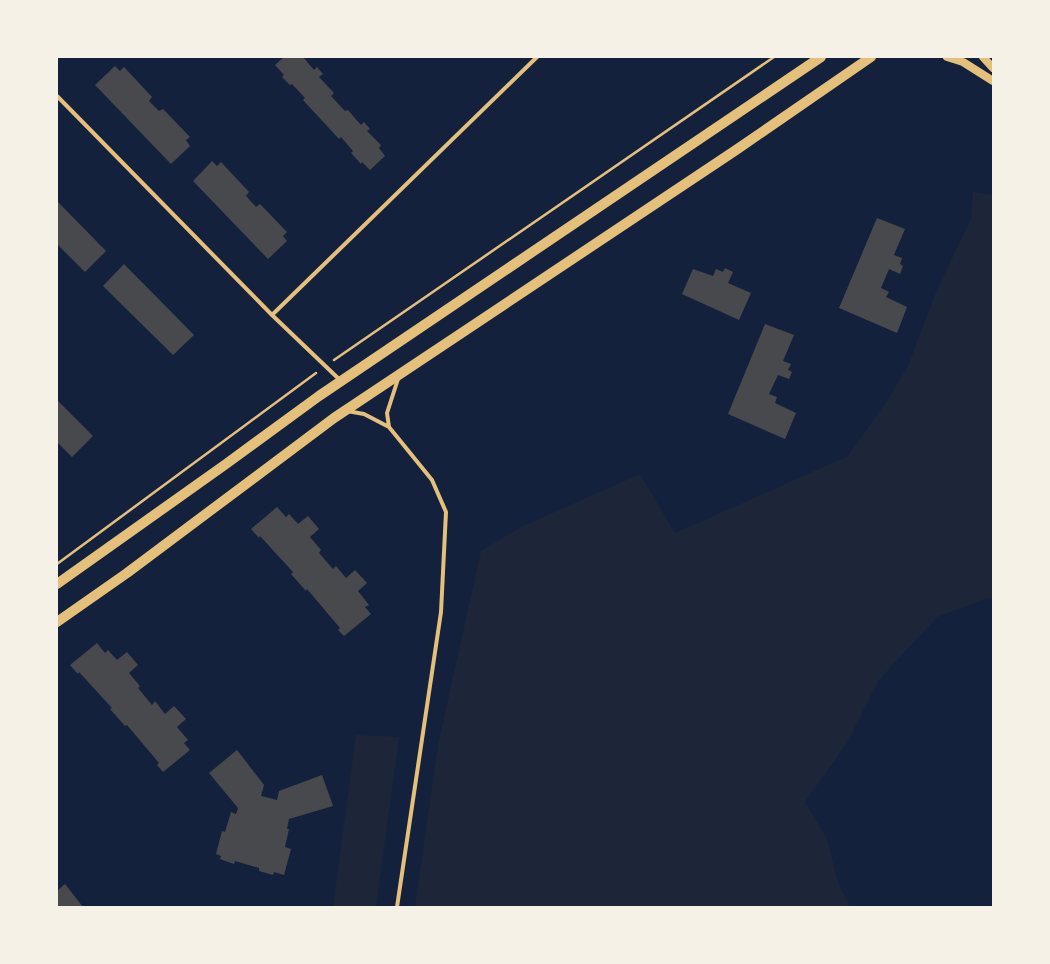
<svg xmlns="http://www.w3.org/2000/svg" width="1050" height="964" font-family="'PT Serif',serif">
	<rect width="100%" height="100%" fill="#14213d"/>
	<path fill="#1d2539" d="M 973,192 L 993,195 L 993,598 L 985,599 L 937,617 L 878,681 L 847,743 L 805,802 L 827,839 L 838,883 L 850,907 L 415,907 L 438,745 L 481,551 L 521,527 L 640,474 L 675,533 L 848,456 L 886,402 L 908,366 L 934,297 L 971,218 Z
		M 356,735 L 399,737 L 376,907 L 333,907 Z"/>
	<path fill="#48494c" d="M 284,57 L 303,57 L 314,70 L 317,67 L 323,74 L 319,77 L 334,93 L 331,96 L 345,111 L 348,110 L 361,125 L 364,122 L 370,129 L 367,131 L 381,145 L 379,148 L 385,156 L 370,170 L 362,162 L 361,164 L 351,153 L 353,151 L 341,137 L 339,139 L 303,100 L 305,98 L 292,84 L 290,85 L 282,77 L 284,75 L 275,65 Z
		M 115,66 L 120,71 L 124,67 L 152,97 L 149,101 L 159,111 L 163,109 L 190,137 L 186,140 L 190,146 L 171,164 L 95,85 Z
		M 212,161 L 217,166 L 221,162 L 249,192 L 246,196 L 256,207 L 260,204 L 287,232 L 283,236 L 287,241 L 268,259 L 193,181 Z
		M 57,201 L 106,251 L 85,272 L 57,244 Z
		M 877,218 L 905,229 L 894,255 L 902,258 L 900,264 L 903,266 L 900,274 L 889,269 L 881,288 L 889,292 L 886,297 L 907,307 L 897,333 L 839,308 Z
		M 124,264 L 194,335 L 173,355 L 103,286 Z
		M 725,268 L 733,272 L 728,283 L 751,293 L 739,320 L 682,294 L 693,269 L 713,276 L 716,269 L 723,272 Z
		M 765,324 L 794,335 L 783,361 L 791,364 L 788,370 L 792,372 L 789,379 L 778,375 L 769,394 L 777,397 L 775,403 L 796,413 L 785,439 L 728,414 Z
		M 57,400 L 93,436 L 72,457 L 57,442 Z
		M 277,507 L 286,517 L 289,514 L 298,524 L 308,516 L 319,529 L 310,537 L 321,550 L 319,553 L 333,569 L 336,566 L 346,578 L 355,570 L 367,583 L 358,591 L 369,605 L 365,607 L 371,614 L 344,636 L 338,630 L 340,628 L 307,589 L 306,591 L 291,574 L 293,572 L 260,536 L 259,538 L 251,529 Z
		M 97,643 L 105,653 L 108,650 L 117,660 L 127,652 L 138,665 L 129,673 L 140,686 L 138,688 L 152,705 L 155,701 L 165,714 L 174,706 L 186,719 L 177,727 L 188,740 L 184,743 L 190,750 L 163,772 L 157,765 L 159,763 L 127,725 L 125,726 L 110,709 L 112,708 L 79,672 L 78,674 L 70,665 Z
		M 237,750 L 264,785 L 261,796 L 277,800 L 279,791 L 322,775 L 333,806 L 289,819 L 287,829 L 289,829 L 285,847 L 291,849 L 284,875 L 274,872 L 273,875 L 259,871 L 259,868 L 235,861 L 234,864 L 220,859 L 221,856 L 216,854 L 222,831 L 225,832 L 231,812 L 236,814 L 238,808 L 209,773 Z
		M 65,884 L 83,907 L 57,907 L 57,891 Z"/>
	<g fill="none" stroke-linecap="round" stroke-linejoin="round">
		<path stroke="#e5c07b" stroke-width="2.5" d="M 334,360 L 774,57
			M 57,564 L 316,373"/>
		<path stroke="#e5c07b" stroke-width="4" d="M 57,96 L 272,315 L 341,381
			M 272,315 L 537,57
			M 347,411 L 364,414 L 389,427 L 432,480 L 446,512 L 441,612 L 397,907
			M 389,427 L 387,413 L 398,379"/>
		<path stroke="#e5c07b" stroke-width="8" d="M 947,57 L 963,62 L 993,81
			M 983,57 L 993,68"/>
		<path stroke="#e5c07b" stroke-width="10" d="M 57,584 L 226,464 L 319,396 L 821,57
			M 57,622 L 127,573 L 334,418 L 736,150 L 871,57"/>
	</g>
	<rect width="1050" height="964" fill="none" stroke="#f6f1e7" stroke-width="116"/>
</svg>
